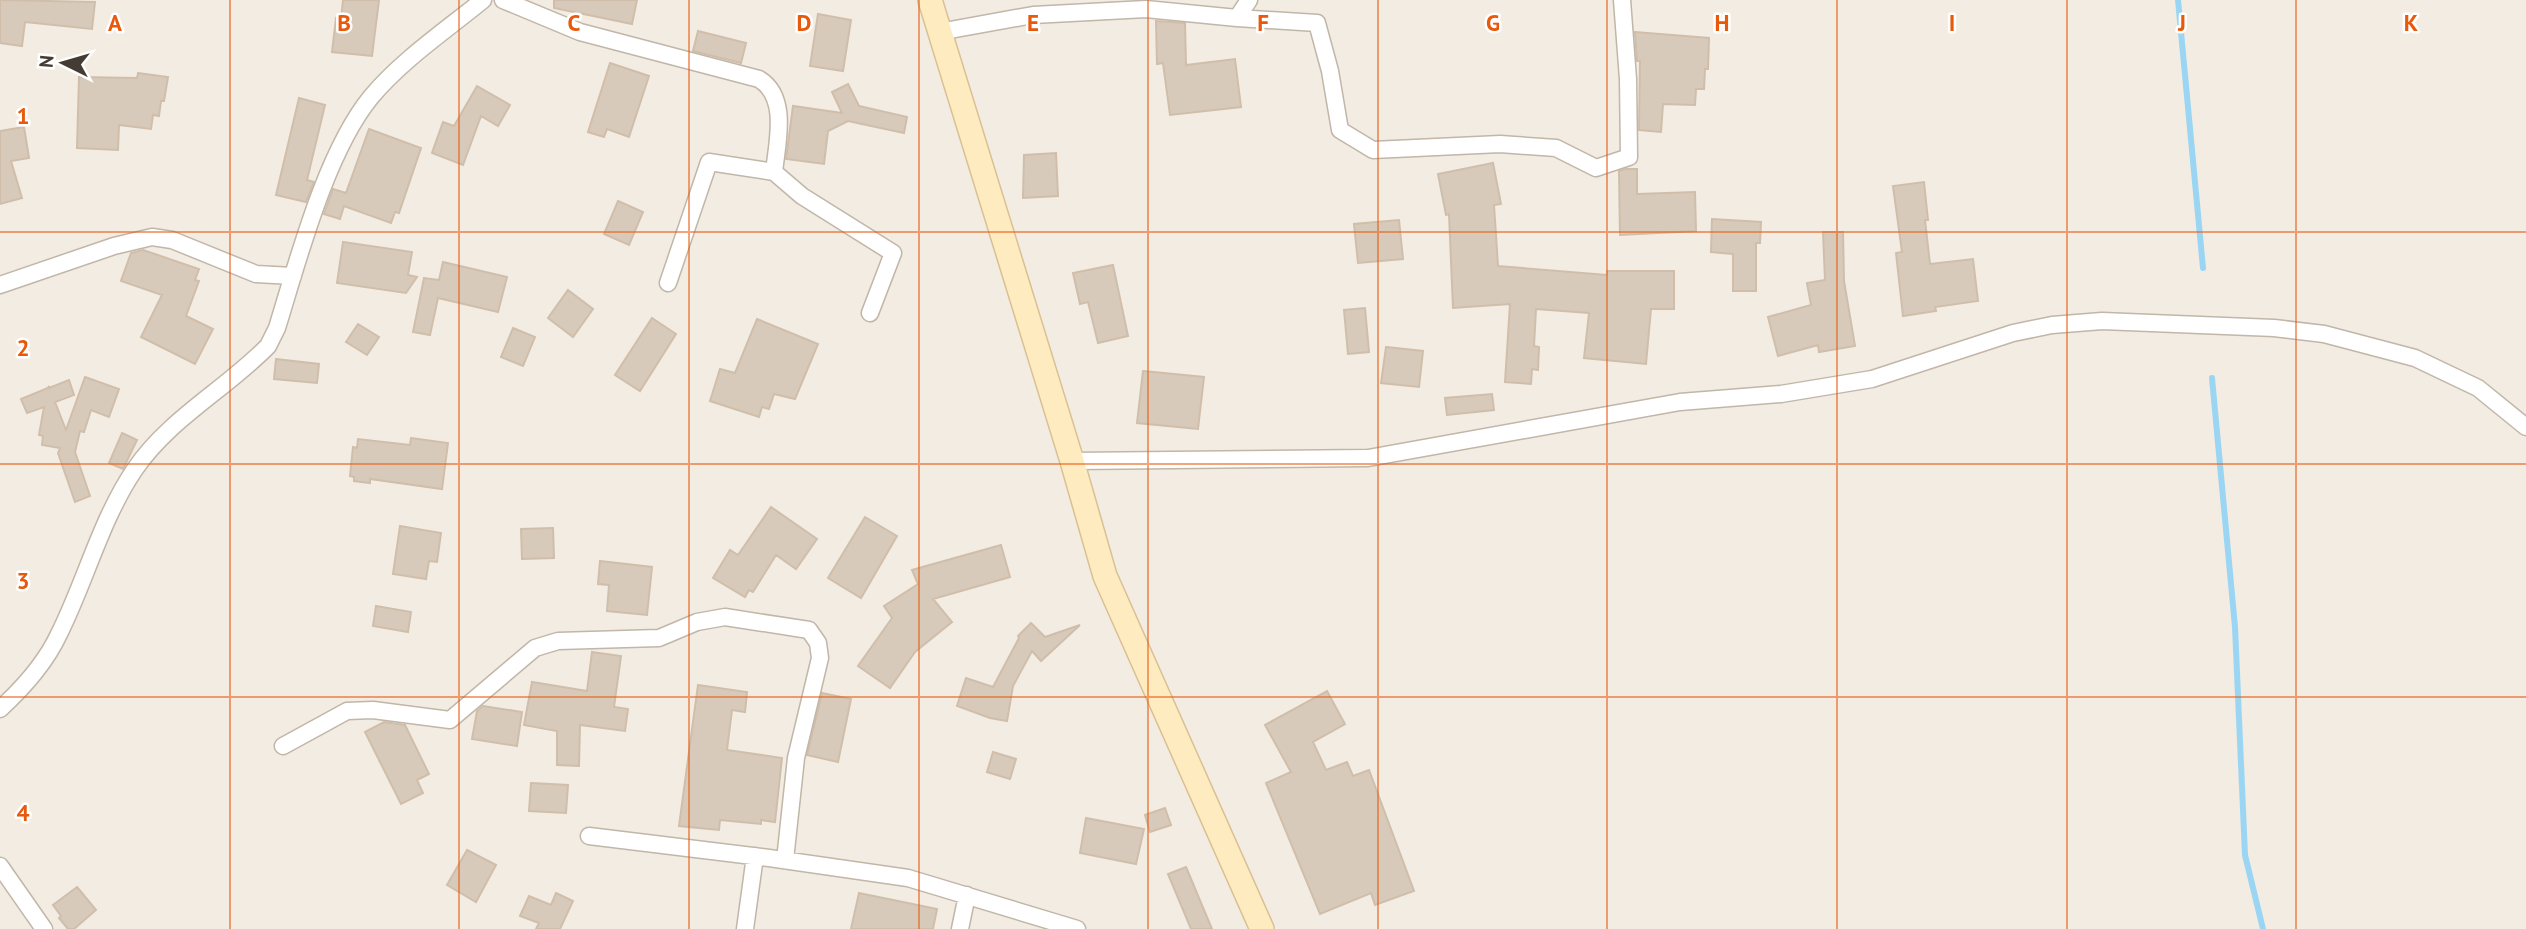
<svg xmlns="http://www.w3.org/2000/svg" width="2526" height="929" font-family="'PT Sans',sans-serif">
	<rect width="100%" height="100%" fill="#f2ece2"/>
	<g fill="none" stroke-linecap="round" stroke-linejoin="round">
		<path stroke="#9ad6f4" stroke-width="6" d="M 2178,0 L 2203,268
			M 2212,378 L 2235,627 L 2245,855 L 2263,929"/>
	</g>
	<path fill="#d8caba" stroke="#d0beaa" stroke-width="2" d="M 0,0 L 95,2 L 92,29 L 25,22 L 22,46 L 0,43 Z
		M 343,0 L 379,0 L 372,56 L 332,52 L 336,18 L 341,19 Z
		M 554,0 L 637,0 L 632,24 L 554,8 Z
		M 818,14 L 851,20 L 843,71 L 810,66 Z
		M 1156,21 L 1185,23 L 1186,65 L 1235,59 L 1241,107 L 1170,115 L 1163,63 L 1157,64 Z
		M 698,31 L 746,43 L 741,63 L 693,51 Z
		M 1635,32 L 1709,38 L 1708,69 L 1705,69 L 1704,89 L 1696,89 L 1695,105 L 1663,104 L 1661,132 L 1639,130 L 1640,61 L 1637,61 Z
		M 610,63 L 649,76 L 629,137 L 607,129 L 604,137 L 588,132 Z
		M 138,73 L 168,77 L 164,101 L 161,101 L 159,116 L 153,115 L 151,129 L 119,125 L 118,150 L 77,148 L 79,77 L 137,78 Z
		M 848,84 L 859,106 L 907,117 L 904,133 L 848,121 L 828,131 L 824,164 L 786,159 L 793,106 L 842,113 L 832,92 Z
		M 477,86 L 510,105 L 498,126 L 481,116 L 463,165 L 432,153 L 443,122 L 454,126 Z
		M 299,98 L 325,105 L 307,180 L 314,182 L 306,202 L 276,195 Z
		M 24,127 L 29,158 L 11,161 L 22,198 L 0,204 L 0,131 Z
		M 369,129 L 421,148 L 399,213 L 395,212 L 391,223 L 344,206 L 340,219 L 324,214 L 333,189 L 346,193 Z
		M 1056,153 L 1058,196 L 1023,198 L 1024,155 Z
		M 1493,163 L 1501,204 L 1494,205 L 1498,266 L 1607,275 L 1607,271 L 1674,271 L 1674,309 L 1651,309 L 1646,364 L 1584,358 L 1589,313 L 1536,309 L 1534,346 L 1539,347 L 1538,370 L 1532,369 L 1531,384 L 1505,382 L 1510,304 L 1453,308 L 1449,214 L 1446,215 L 1438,174 Z
		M 1625,169 L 1637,169 L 1637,194 L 1695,192 L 1696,231 L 1620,235 L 1619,171 Z
		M 1924,182 L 1928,220 L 1925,220 L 1930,264 L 1973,259 L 1978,301 L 1935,307 L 1936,311 L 1903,316 L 1896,253 L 1902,252 L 1893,186 Z
		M 618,201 L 643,212 L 629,245 L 604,234 Z
		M 1712,219 L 1761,222 L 1760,243 L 1756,243 L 1756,291 L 1733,291 L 1733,254 L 1711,252 Z
		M 1399,220 L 1403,259 L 1358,263 L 1354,224 Z
		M 1823,232 L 1843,232 L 1844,281 L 1855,346 L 1819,352 L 1818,345 L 1778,356 L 1768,317 L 1811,305 L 1807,283 L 1825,280 Z
		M 343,242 L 412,252 L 408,275 L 417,277 L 406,293 L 337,283 Z
		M 143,250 L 199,269 L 195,280 L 199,281 L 186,316 L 213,329 L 195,364 L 141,337 L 162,295 L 121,281 L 131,253 Z
		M 443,262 L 507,277 L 498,312 L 438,298 L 430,335 L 413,332 L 424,278 L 439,280 Z
		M 1113,265 L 1128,336 L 1098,343 L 1088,302 L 1080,304 L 1073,273 Z
		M 568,290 L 593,309 L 573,337 L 548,318 Z
		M 1365,308 L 1369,352 L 1348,354 L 1344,310 Z
		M 652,318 L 676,334 L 640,391 L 615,375 Z
		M 757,319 L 818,344 L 795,399 L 774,394 L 769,409 L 762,407 L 759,417 L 710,401 L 720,369 L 735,373 Z
		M 358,324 L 379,337 L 367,355 L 346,342 Z
		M 513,328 L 535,337 L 523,366 L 501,357 Z
		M 1386,347 L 1423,351 L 1419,387 L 1381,383 Z
		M 276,359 L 319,364 L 317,383 L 274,379 Z
		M 1143,371 L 1204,377 L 1198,429 L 1137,423 Z
		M 85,377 L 119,389 L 109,417 L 91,410 L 84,432 L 80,431 L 75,452 L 90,496 L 75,502 L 58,453 L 60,448 L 42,445 L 43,436 L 39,435 L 44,407 L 27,413 L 21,399 L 48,388 L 49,386 L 49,388 L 69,380 L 74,395 L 55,402 L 66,430 Z
		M 1492,394 L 1494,410 L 1447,415 L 1445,398 Z
		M 122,433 L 137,440 L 123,469 L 109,463 Z
		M 411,438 L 448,443 L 442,489 L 370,479 L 370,483 L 354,481 L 354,477 L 350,476 L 353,447 L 357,448 L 358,439 L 410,445 Z
		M 771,507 L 817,539 L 796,569 L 776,555 L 753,592 L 749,590 L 745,597 L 713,578 L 730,550 L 738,555 Z
		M 865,517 L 897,536 L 861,598 L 828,578 Z
		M 400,526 L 441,533 L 437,562 L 429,561 L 426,579 L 393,574 Z
		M 553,528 L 554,558 L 522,559 L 521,529 Z
		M 1001,545 L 1010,577 L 933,599 L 952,622 L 915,652 L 890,688 L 858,666 L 892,618 L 884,606 L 918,584 L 912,570 Z
		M 600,561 L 652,567 L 647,615 L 607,611 L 609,585 L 598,584 Z
		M 376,606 L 411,612 L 408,632 L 373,626 Z
		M 1031,623 L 1045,637 L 1080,625 L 1041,661 L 1032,651 L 1013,686 L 1007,721 L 990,718 L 957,706 L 966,678 L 993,687 L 1019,638 L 1018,636 Z
		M 592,652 L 621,656 L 614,707 L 628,709 L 625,731 L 580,725 L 579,766 L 557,765 L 557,731 L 524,725 L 532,682 L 587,691 Z
		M 698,685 L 747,692 L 745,712 L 732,710 L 727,750 L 782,758 L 775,822 L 761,820 L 761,824 L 720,820 L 719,830 L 679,826 Z
		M 1327,691 L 1345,724 L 1313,742 L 1326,770 L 1347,762 L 1353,776 L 1369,770 L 1414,891 L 1375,905 L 1371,893 L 1320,914 L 1266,783 L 1291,772 L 1265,725 Z
		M 822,693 L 851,699 L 838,762 L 807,755 Z
		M 483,706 L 522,712 L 517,746 L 472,739 L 477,711 Z
		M 384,722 L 405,725 L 429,774 L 417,780 L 423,793 L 401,804 L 365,732 Z
		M 993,752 L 1016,759 L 1010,779 L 987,772 Z
		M 531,783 L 568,785 L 566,813 L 529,811 Z
		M 1165,808 L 1171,825 L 1150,832 L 1145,815 Z
		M 1086,818 L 1144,829 L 1136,864 L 1080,853 Z
		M 467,850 L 496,865 L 476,902 L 447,885 Z
		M 1186,867 L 1212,929 L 1191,929 L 1168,874 Z
		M 77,887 L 96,910 L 74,929 L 68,929 L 59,918 L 61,916 L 53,905 Z
		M 556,893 L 573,901 L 560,929 L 536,929 L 539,923 L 520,916 L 529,896 L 551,905 Z
		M 859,893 L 937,909 L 933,929 L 851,929 Z"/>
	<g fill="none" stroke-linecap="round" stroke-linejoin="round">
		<g stroke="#c1b6a8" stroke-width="19">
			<path id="street" d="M 503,0 L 580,32 L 759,79 C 789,97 777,143 774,172 L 802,196 L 893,253 L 870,313
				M 1237,18 L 1249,0
				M 939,32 L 1033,15 L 1146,9 L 1237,18 L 1317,23 L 1330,71 L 1340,130 L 1373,150 L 1500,144 L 1556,148 L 1596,168 L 1629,157 L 1628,79 L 1622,0
				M 668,283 L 709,162 L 774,172
				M 0,285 L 114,246 L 152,237 L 172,240 L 256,274 L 293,276
				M 1072,461 L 1368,458 L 1680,402 L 1781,394 L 1872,379 L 2013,333 L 2052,325 L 2102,321 L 2274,328 L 2324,334 L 2415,358 L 2478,388 L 2526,427
				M 0,709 C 23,688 46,662 59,634 C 86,580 101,519 135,469 C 169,419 226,389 268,346 L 277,328 C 298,260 326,152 371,97 C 402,60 445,31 483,0
				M 283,746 L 347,711 L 373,710 L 450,720 L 535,648 L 558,641 L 659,638 L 697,622 L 725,617 L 809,630 L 818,643 L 820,658 L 796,758 L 785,860
				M 589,836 L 769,858 L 908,878 L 1077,929
				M 0,866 L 44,929
				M 745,929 L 755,856
				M 960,929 L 967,895"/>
		</g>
		<g stroke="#d9c091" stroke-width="26">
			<path id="secondary" d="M 930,0 L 1072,461 L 1105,576 L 1262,929"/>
		</g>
		<use href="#street" stroke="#fff" stroke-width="16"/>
		<use href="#secondary" stroke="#ffebc0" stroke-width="23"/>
	</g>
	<path fill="none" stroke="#e8590c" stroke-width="2" stroke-opacity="0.55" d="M 230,0 L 230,929M 459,0 L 459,929M 689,0 L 689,929M 919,0 L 919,929M 1148,0 L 1148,929M 1378,0 L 1378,929M 1607,0 L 1607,929M 1837,0 L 1837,929M 2067,0 L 2067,929M 2296,0 L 2296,929M 0,232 L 2526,232M 0,464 L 2526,464M 0,697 L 2526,697"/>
	<g font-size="23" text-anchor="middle" font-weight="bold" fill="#e8590c" stroke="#fff" stroke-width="5" stroke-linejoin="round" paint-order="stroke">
		<text x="115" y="31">A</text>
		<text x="344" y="31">B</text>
		<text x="574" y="31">C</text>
		<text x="804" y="31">D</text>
		<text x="1033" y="31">E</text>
		<text x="1263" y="31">F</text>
		<text x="1493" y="31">G</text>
		<text x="1722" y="31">H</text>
		<text x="1952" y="31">I</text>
		<text x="2182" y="31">J</text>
		<text x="2411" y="31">K</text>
		<text x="23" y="124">1</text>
		<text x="23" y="356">2</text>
		<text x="23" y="589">3</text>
		<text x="23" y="821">4</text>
	</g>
	<g transform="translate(63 63) rotate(275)" stroke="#ffffff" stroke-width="5" paint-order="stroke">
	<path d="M0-5L12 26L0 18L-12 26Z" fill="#443c33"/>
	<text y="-10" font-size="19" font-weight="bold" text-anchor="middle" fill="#443c33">N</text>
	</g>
</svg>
